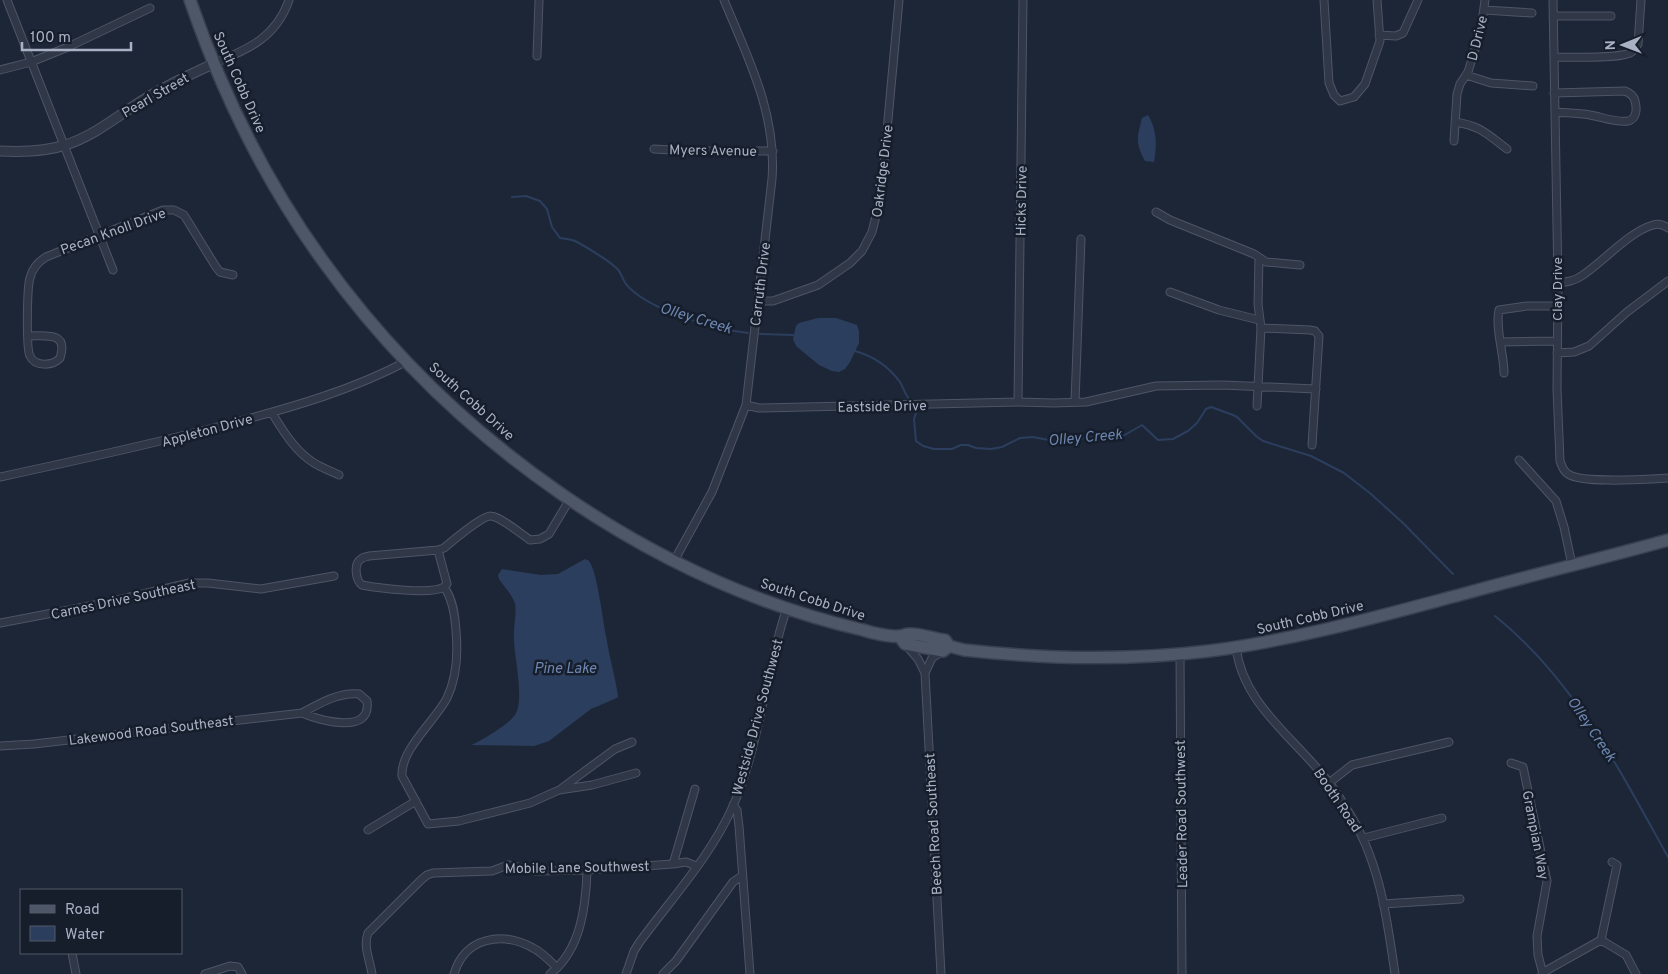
<svg xmlns="http://www.w3.org/2000/svg" width="1668" height="974" font-family="Overpass,sans-serif">
	<rect width="100%" height="100%" fill="#1d2637"/>
	<path fill="#2c3e5e" d="M 1148,115 C 1157,130 1157,145 1154,162 L 1145,161 C 1135,142 1137,138 1142,118 Z
		M 818,318 L 836,318 L 857,325 L 859,331 L 859,343 L 850,362 L 845,369 L 839,372 L 832,371 L 819,365 L 796,346 L 793,339 L 796,326 L 799,323 Z
		M 585,559 C 586,560 588,560 589,561 C 597,570 603,622 606,636 C 609,656 615,676 618,696 L 617,698 L 591,709 L 549,741 L 534,746 L 471,745 C 481,741 509,724 515,715 C 525,701 514,656 514,639 C 513,630 517,611 515,604 C 513,595 504,587 499,579 L 498,575 L 502,569 L 541,575 L 558,574 Z"/>
	<g fill="none" stroke-linecap="round" stroke-linejoin="round">
		<path stroke="#2c3e5e" stroke-width="2" d="M 512,197 L 526,196 L 540,201 L 547,209 L 552,227 L 560,238 C 565,239 570,239 575,241 C 583,245 615,264 619,271 C 625,281 623,283 634,292 C 660,313 715,329 748,333
			M 760,334 L 793,335
			M 855,351 C 873,356 889,367 900,382 C 903,387 905,394 909,399
			M 917,410 L 914,419 L 916,441 L 923,446 L 934,449 L 952,449 L 961,445 L 968,445 L 976,448 L 991,449 L 1002,447 L 1020,438 L 1033,437 L 1059,442 L 1091,437 L 1123,436 L 1142,425 L 1158,440 L 1173,439 L 1188,431 L 1197,423 L 1206,409 L 1211,407 L 1233,415 L 1237,417 L 1256,436 L 1263,441 L 1311,456 L 1344,473 L 1371,494 L 1403,523 L 1453,574
			M 1495,616 C 1574,679 1620,771 1668,857"/>
		<g stroke="#4d5566" stroke-width="9">
			<path id="minor" d="M 7,0 L 113,270
				M 1324,0 L 1329,83 L 1334,95 L 1340,101 L 1354,97 L 1365,84 L 1380,41 L 1377,0
				M 1553,0 L 1558,283 L 1557,389 L 1560,461 C 1562,466 1563,471 1568,474 C 1582,484 1648,479 1668,478
				M 1484,10 L 1532,13
				M 1553,16 L 1611,16
				M 1379,35 L 1396,36 L 1403,33 L 1418,0
				M 537,56 L 539,0
				M 1554,57 C 1571,57 1616,59 1630,53 C 1634,51 1636,47 1638,44 L 1641,0
				M 213,64 C 248,49 276,38 289,0
				M 0,70 L 31,62 L 68,47 L 150,8
				M 1466,75 L 1491,83 L 1533,86
				M 1554,93 L 1625,91 C 1630,93 1634,96 1635,101 C 1637,108 1637,119 1628,121 C 1616,123 1602,117 1590,115 C 1578,113 1566,113 1555,112
				M 1455,122 C 1481,126 1487,134 1507,149
				M 1454,141 L 1457,94 L 1460,84 L 1468,72 L 1481,30 L 1485,0
				M 654,149 L 691,151 L 773,151
				M 1156,212 L 1170,220 L 1254,254 L 1266,262 L 1300,265
				M 1558,283 C 1567,282 1575,281 1583,275 C 1604,261 1629,232 1653,225 C 1659,223 1664,225 1668,228
				M 1170,292 L 1219,310 L 1259,320
				M 758,301 L 773,301 L 818,285 L 850,263 L 862,251 L 872,232 L 881,196 L 899,0
				M 1261,328 L 1310,330 L 1315,331 L 1319,336 L 1312,445
				M 28,336 C 45,336 69,331 60,358 C 53,366 35,367 30,356 C 26,349 27,287 30,278 C 32,269 38,262 46,257 L 163,210 L 174,210 L 184,215 L 216,267 L 220,272 L 233,275
				M 1501,342 L 1557,341
				M 1557,353 L 1574,352 L 1589,346 L 1627,312 L 1668,281
				M 1504,373 C 1504,353 1495,329 1499,310 L 1527,306 L 1557,306
				M 1018,402 L 1023,0
				M 1075,402 L 1081,239
				M 746,405 L 759,408 L 1018,402 L 1054,403 L 1086,402 L 1156,386 L 1222,385 L 1316,389
				M 1257,406 L 1261,328 L 1258,304 L 1259,258
				M 272,413 C 283,431 295,451 314,463 C 322,468 331,471 339,475
				M 1519,460 L 1556,501 L 1564,527 L 1572,565
				M 0,477 C 79,460 158,443 236,422 C 293,407 355,389 407,361
				M 438,550 L 447,584 L 444,587 C 453,599 455,616 456,631 C 458,653 457,677 447,698 C 435,721 400,750 402,776 L 428,824 L 459,821 L 530,803 L 559,790 L 592,785 L 636,773
				M 674,561 L 712,492 L 746,405 L 772,179 C 777,114 748,58 724,0
				M 444,587 C 432,595 378,588 362,585 C 356,581 353,564 361,559 C 363,557 366,557 369,556 L 438,550 L 444,548 C 451,542 483,515 491,516 C 501,517 521,534 530,540 L 540,539 L 549,534 L 570,499
				M 0,623 L 105,603 L 189,583 L 208,583 L 261,589 L 334,576
				M 905,644 L 918,659 L 925,673 L 941,974
				M 1236,647 C 1242,701 1290,735 1322,774 C 1331,784 1339,796 1346,808 C 1379,857 1387,917 1395,974
				M 1180,654 L 1182,974
				M 925,673 L 932,658 L 943,651
				M 0,746 L 34,744 L 302,713 C 320,703 339,692 359,694 L 367,701 C 372,736 319,720 302,713
				M 1511,763 L 1523,767 L 1547,881 L 1537,936 L 1538,955 L 1543,974
				M 1329,783 L 1352,765 L 1449,742
				M 562,788 L 615,749 L 632,742
				M 695,789 L 673,864 L 686,862 L 696,866
				M 733,805 L 737,810 L 739,826 L 750,974
				M 368,830 L 416,801
				M 1364,838 L 1442,818
				M 1383,904 L 1460,899
				M 1601,940 L 1626,955 L 1636,974
				M 72,953 L 76,974
				M 1542,973 L 1601,940 L 1617,865 L 1612,862
				M 205,974 L 230,966 L 238,967 L 242,974
				M 372,974 C 370,961 363,946 368,933 L 421,880 L 427,875 L 433,873 L 492,871 L 508,865 L 536,871 L 587,870 L 673,864
				M 454,974 C 465,937 502,931 533,948 C 543,953 550,961 557,968
				M 550,974 C 581,950 586,906 587,870
				M 626,974 L 634,951 L 639,943 C 671,899 711,856 733,806 C 760,745 765,671 787,608
				M 663,974 L 676,961 L 733,882 L 742,876"/>
		</g>
		<g stroke="#4d5566" stroke-width="11">
			<path id="tertiary" d="M 0,151 C 21,152 45,152 65,145 C 95,136 121,113 148,97 C 169,84 191,74 213,64"/>
		</g>
		<g stroke="#394151" stroke-width="14">
			<path id="primary" d="M 190,0 C 222,93 265,181 323,261 C 450,438 650,581 863,630 C 872,633 890,637 899,636 C 905,636 903,634 909,634 C 919,633 934,639 945,640 L 949,646 L 964,650 C 1046,659 1127,661 1209,651 C 1296,640 1380,616 1463,594 C 1531,575 1600,559 1668,540
				M 900,637 L 905,644 L 943,651 L 949,646"/>
		</g>
		<use href="#minor" stroke="#303847" stroke-width="7"/>
		<use href="#tertiary" stroke="#303847" stroke-width="9"/>
		<use href="#primary" stroke="#4e5768" stroke-width="11"/>
	</g>
	<g text-anchor="middle" stroke-width="5" stroke-linejoin="round" paint-order="stroke">
		<g font-size="14" fill="#a9b2c5" stroke="#161e2b">
			<text transform="translate(1477 38) rotate(-76)" y="5">D Drive</text>
			<text transform="translate(240 82) rotate(66)" y="5">South Cobb Drive</text>
			<text transform="translate(155 95) rotate(-30)" y="5">Pearl Street</text>
			<text transform="translate(713 150) rotate(1)" y="5">Myers Avenue</text>
			<text transform="translate(882 171) rotate(-83)" y="5">Oakridge Drive</text>
			<text transform="translate(1021 201) rotate(-89)" y="5">Hicks Drive</text>
			<text transform="translate(113 231) rotate(-20)" y="5">Pecan Knoll Drive</text>
			<text transform="translate(760 284) rotate(-83)" y="5">Carruth Drive</text>
			<text transform="translate(1557 289) rotate(-90)" y="5">Clay Drive</text>
			<text transform="translate(472 401) rotate(42)" y="5">South Cobb Drive</text>
			<text transform="translate(882 406) rotate(-1)" y="5">Eastside Drive</text>
			<text transform="translate(207 430) rotate(-15)" y="5">Appleton Drive</text>
			<text transform="translate(123 599) rotate(-12)" y="5">Carnes Drive Southeast</text>
			<text transform="translate(813 599) rotate(18)" y="5">South Cobb Drive</text>
			<text transform="translate(1310 617) rotate(-13)" y="5">South Cobb Drive</text>
			<text transform="translate(757 717) rotate(-75)" y="5">Westside Drive Southwest</text>
			<text transform="translate(151 730) rotate(-7)" y="5">Lakewood Road Southeast</text>
			<text transform="translate(1338 800) rotate(56)" y="5">Booth Road</text>
			<text transform="translate(1181 814) rotate(-91)" y="5">Leader Road Southwest</text>
			<text transform="translate(933 824) rotate(-93)" y="5">Beech Road Southeast</text>
			<text transform="translate(1536 835) rotate(79)" y="5">Grampian Way</text>
			<text transform="translate(577 867) rotate(-1)" y="5">Mobile Lane Southwest</text>
		</g>
		<g font-size="15" font-style="italic" fill="#6e86b1" stroke="#161e2b">
			<text transform="translate(696 318) rotate(17)" y="5">Olley Creek</text>
			<text transform="translate(1085 437) rotate(-5)" y="5">Olley Creek</text>
			<text x="565" y="673">Pine Lake</text>
			<text transform="translate(1592 729) rotate(56)" y="5">Olley Creek</text>
		</g>
	</g>
	<rect x="20" y="889" width="162" height="65" fill="#161e2b" stroke="#515969"/>
	<rect x="30" y="905" width="25" height="8" fill="#4e5768" stroke="#515969"/>
	<text x="65" y="914" font-size="15" fill="#a9b2c5">Road</text>
	<rect x="30" y="926" width="25" height="15" fill="#2c3e5e" stroke="#515969"/>
	<text x="65" y="939" font-size="15" fill="#a9b2c5">Water</text>
	<g transform="translate(1623 45) rotate(269)" stroke="#161e2b" stroke-width="4" paint-order="stroke">
	<path d="M0-4L9 19L0 12L-9 19Z" fill="#a9b2c5"/>
	<text y="-8" font-size="14" font-weight="bold" text-anchor="middle" fill="#a9b2c5">N</text>
	</g>
	<path d="M22 42v8h109v-8" fill="none" stroke="#a9b2c5" stroke-width="2.5"/>
	<text x="30" y="42" font-size="15" fill="#a9b2c5" stroke="#161e2b" stroke-width="4" paint-order="stroke">100 m</text>
</svg>
